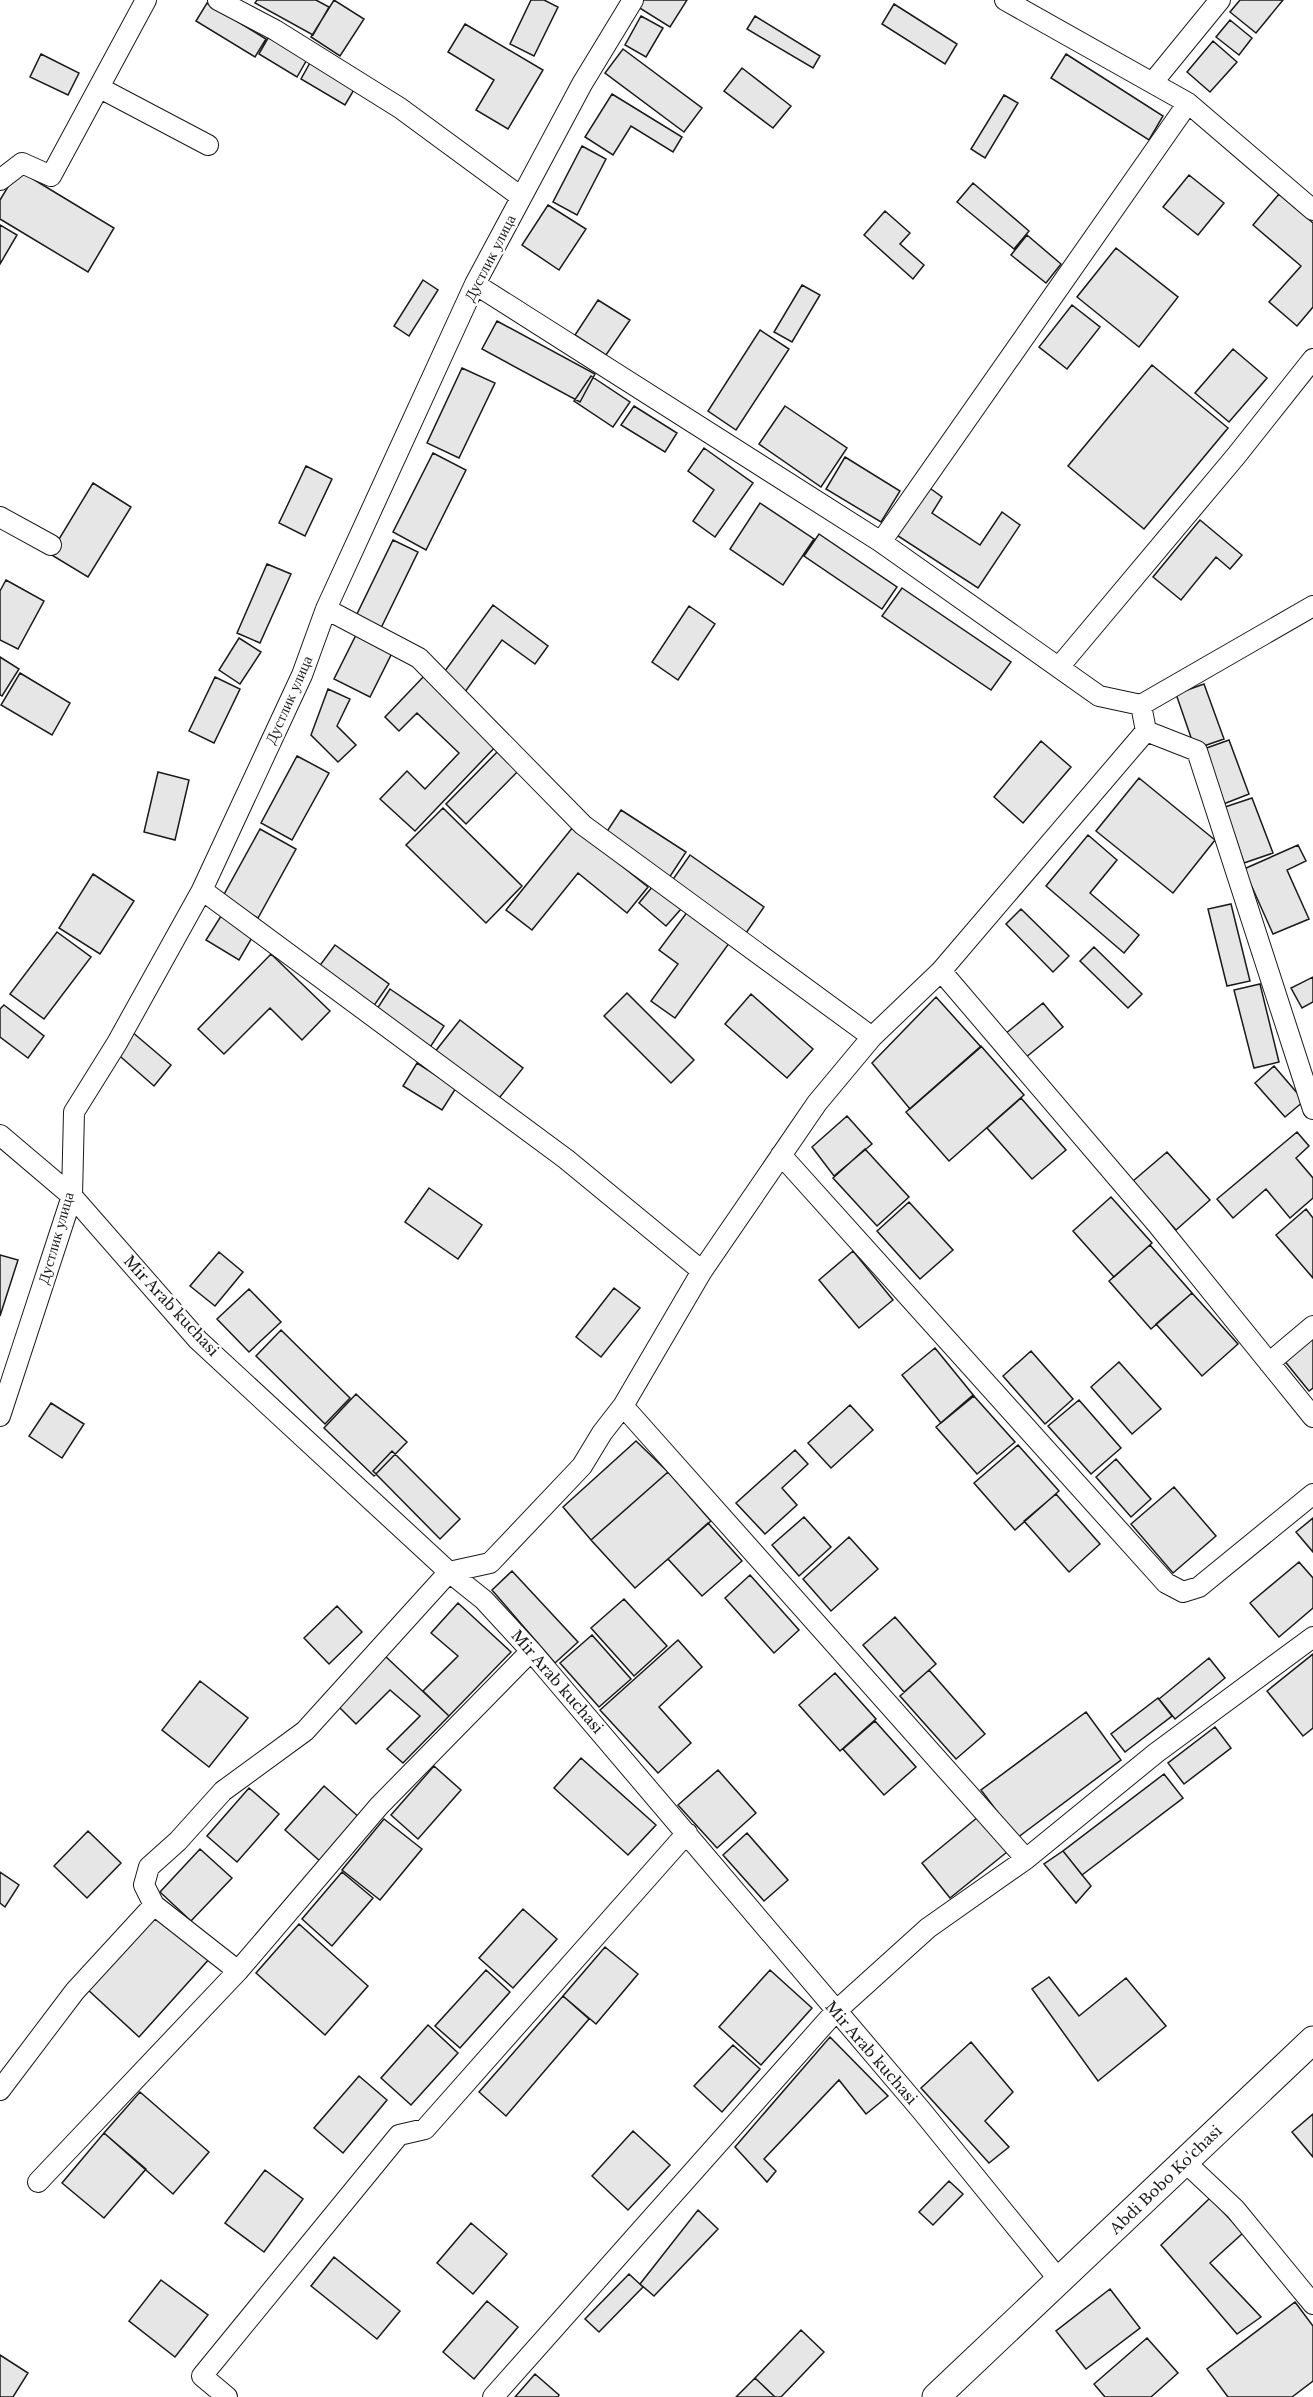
<svg xmlns="http://www.w3.org/2000/svg" width="1313" height="2397" font-family="'Libre Baskerville',serif">
	<rect width="100%" height="100%" fill="#fff"/>
	<path fill="#e6e6e6" stroke="#1a1a1a" stroke-width="1.5" d="M 257,0 L 316,0 L 329,7 L 313,35 L 255,3 Z
		M 334,0 L 364,19 L 340,56 L 311,37 Z
		M 531,0 L 544,0 L 558,7 L 534,56 L 510,44 Z
		M 642,0 L 687,0 L 670,27 L 638,7 Z
		M 1240,0 L 1283,0 L 1256,33 L 1230,12 Z
		M 207,3 L 266,39 L 255,57 L 196,21 Z
		M 894,4 L 957,44 L 945,64 L 882,24 Z
		M 641,16 L 663,28 L 646,57 L 625,45 Z
		M 755,16 L 820,56 L 813,68 L 747,29 Z
		M 1230,20 L 1252,38 L 1239,55 L 1216,37 Z
		M 465,24 L 543,70 L 508,129 L 476,110 L 494,80 L 448,52 Z
		M 271,33 L 309,56 L 297,77 L 259,54 Z
		M 1213,41 L 1237,62 L 1210,92 L 1187,72 Z
		M 623,49 L 702,108 L 684,132 L 605,73 Z
		M 41,54 L 79,73 L 68,95 L 30,77 Z
		M 1066,54 L 1163,116 L 1149,140 L 1051,78 Z
		M 311,61 L 355,88 L 345,105 L 301,79 Z
		M 742,68 L 791,106 L 773,128 L 724,91 Z
		M 612,94 L 682,137 L 673,152 L 631,126 L 613,155 L 585,137 Z
		M 1004,95 L 1018,103 L 985,158 L 971,149 Z
		M 582,146 L 606,159 L 577,215 L 553,202 Z
		M 18,170 L 114,228 L 88,272 L 0,219 L 0,200 Z
		M 1189,175 L 1224,203 L 1198,235 L 1163,207 Z
		M 973,183 L 1029,231 L 1014,249 L 957,202 Z
		M 1279,194 L 1313,223 L 1313,307 L 1297,326 L 1269,302 L 1301,266 L 1253,225 Z
		M 548,205 L 586,229 L 559,270 L 522,245 Z
		M 885,211 L 910,233 L 900,244 L 924,265 L 913,279 L 864,235 Z
		M 0,225 L 17,235 L 0,264 Z
		M 1027,235 L 1061,264 L 1046,283 L 1011,255 Z
		M 1116,248 L 1178,297 L 1139,347 L 1077,297 Z
		M 423,280 L 438,290 L 409,336 L 394,326 Z
		M 802,285 L 820,295 L 792,342 L 774,332 Z
		M 598,300 L 630,320 L 606,355 L 575,335 Z
		M 1072,305 L 1100,327 L 1067,369 L 1039,347 Z
		M 497,321 L 595,374 L 580,402 L 482,349 Z
		M 760,330 L 789,349 L 736,430 L 708,411 Z
		M 1233,349 L 1267,378 L 1229,422 L 1195,393 Z
		M 1152,365 L 1228,428 L 1144,529 L 1068,466 Z
		M 462,368 L 495,383 L 459,458 L 427,443 Z
		M 591,376 L 630,402 L 613,427 L 574,401 Z
		M 634,406 L 677,433 L 665,452 L 621,425 Z
		M 785,406 L 847,448 L 821,487 L 759,444 Z
		M 704,448 L 753,483 L 715,537 L 693,521 L 714,490 L 688,471 Z
		M 433,453 L 466,470 L 426,550 L 393,532 Z
		M 845,457 L 900,491 L 881,522 L 826,489 Z
		M 306,466 L 332,479 L 305,536 L 279,523 Z
		M 93,483 L 131,507 L 88,577 L 50,554 Z
		M 927,486 L 942,497 L 932,513 L 980,545 L 1002,512 L 1020,525 L 978,588 L 895,534 Z
		M 760,503 L 814,539 L 783,585 L 730,549 Z
		M 1200,520 L 1242,555 L 1230,569 L 1216,557 L 1181,600 L 1153,577 Z
		M 819,534 L 897,587 L 882,609 L 804,556 Z
		M 393,540 L 418,552 L 381,628 L 356,616 Z
		M 267,564 L 291,574 L 260,643 L 237,633 Z
		M 6,580 L 44,601 L 18,649 L 0,640 L 0,591 Z
		M 902,588 L 1011,662 L 991,690 L 882,616 Z
		M 493,605 L 548,646 L 535,664 L 502,640 L 465,692 L 442,675 Z
		M 689,606 L 715,624 L 678,680 L 652,662 Z
		M 357,633 L 393,651 L 370,697 L 334,679 Z
		M 239,638 L 261,652 L 240,684 L 219,670 Z
		M 0,657 L 19,669 L 2,696 L 0,695 Z
		M 20,673 L 70,703 L 52,735 L 1,705 Z
		M 426,674 L 499,743 L 415,831 L 380,799 L 407,771 L 425,789 L 459,753 L 417,713 L 399,731 L 385,717 Z
		M 215,677 L 240,689 L 214,743 L 189,731 Z
		M 1204,684 L 1224,739 L 1195,749 L 1176,694 Z
		M 328,689 L 350,699 L 337,726 L 356,745 L 338,762 L 311,735 Z
		M 1229,740 L 1249,794 L 1221,805 L 1201,750 Z
		M 1041,741 L 1071,767 L 1023,823 L 994,797 Z
		M 503,746 L 523,766 L 466,824 L 446,804 Z
		M 297,756 L 329,773 L 292,840 L 261,823 Z
		M 158,772 L 189,780 L 175,840 L 144,832 Z
		M 1139,778 L 1215,840 L 1173,893 L 1096,831 Z
		M 1252,798 L 1273,853 L 1244,863 L 1225,807 Z
		M 443,808 L 522,886 L 486,923 L 406,845 Z
		M 621,810 L 686,852 L 669,878 L 604,836 Z
		M 573,827 L 648,887 L 627,913 L 578,873 L 532,930 L 506,910 Z
		M 260,829 L 296,849 L 258,918 L 222,898 Z
		M 1088,835 L 1117,860 L 1090,893 L 1139,935 L 1124,953 L 1046,886 Z
		M 1298,845 L 1306,861 L 1287,870 L 1309,919 L 1273,934 L 1244,869 Z
		M 690,855 L 764,907 L 744,936 L 669,885 Z
		M 93,874 L 134,901 L 100,954 L 59,928 Z
		M 653,886 L 681,909 L 666,926 L 639,903 Z
		M 1231,904 L 1250,981 L 1227,986 L 1208,909 Z
		M 1021,909 L 1069,956 L 1053,972 L 1006,924 Z
		M 688,911 L 730,942 L 675,1018 L 651,1001 L 678,964 L 659,950 Z
		M 221,916 L 253,936 L 239,960 L 206,940 Z
		M 57,932 L 91,957 L 44,1019 L 10,994 Z
		M 335,945 L 389,984 L 373,1007 L 318,968 Z
		M 1094,947 L 1142,994 L 1128,1008 L 1080,961 Z
		M 271,954 L 330,1011 L 302,1040 L 270,1008 L 224,1054 L 198,1029 Z
		M 1313,977 L 1313,1002 L 1302,1008 L 1291,988 Z
		M 1260,984 L 1279,1062 L 1254,1068 L 1234,990 Z
		M 390,989 L 444,1026 L 427,1052 L 373,1015 Z
		M 627,993 L 694,1060 L 671,1083 L 604,1016 Z
		M 751,994 L 813,1049 L 787,1078 L 725,1024 Z
		M 936,997 L 981,1047 L 910,1109 L 872,1063 Z
		M 1043,1003 L 1063,1027 L 1025,1058 L 1005,1034 Z
		M 4,1005 L 44,1036 L 28,1058 L 0,1037 L 0,1009 Z
		M 460,1020 L 523,1068 L 496,1102 L 434,1053 Z
		M 131,1031 L 171,1065 L 154,1086 L 114,1051 Z
		M 981,1046 L 1024,1095 L 949,1161 L 906,1112 Z
		M 417,1063 L 456,1088 L 442,1110 L 403,1086 Z
		M 1274,1066 L 1304,1101 L 1285,1117 L 1255,1083 Z
		M 1021,1098 L 1066,1150 L 1032,1179 L 987,1128 Z
		M 847,1116 L 872,1144 L 834,1176 L 812,1147 Z
		M 1297,1132 L 1309,1146 L 1296,1158 L 1313,1178 L 1313,1198 L 1290,1218 L 1266,1189 L 1233,1218 L 1217,1199 Z
		M 865,1149 L 909,1197 L 877,1226 L 833,1178 Z
		M 1167,1152 L 1210,1200 L 1176,1230 L 1133,1181 Z
		M 429,1188 L 482,1225 L 458,1259 L 405,1222 Z
		M 1111,1197 L 1152,1243 L 1114,1277 L 1073,1231 Z
		M 909,1202 L 953,1250 L 920,1279 L 877,1231 Z
		M 1306,1209 L 1313,1218 L 1313,1278 L 1276,1235 Z
		M 1150,1245 L 1192,1293 L 1151,1329 L 1109,1281 Z
		M 853,1251 L 893,1300 L 859,1328 L 819,1280 Z
		M 219,1252 L 243,1272 L 215,1306 L 190,1286 Z
		M 0,1255 L 18,1260 L 0,1316 Z
		M 614,1288 L 640,1308 L 601,1357 L 576,1337 Z
		M 249,1289 L 281,1322 L 249,1352 L 217,1319 Z
		M 1192,1293 L 1238,1344 L 1202,1376 L 1156,1324 Z
		M 281,1330 L 350,1398 L 325,1424 L 256,1356 Z
		M 1313,1335 L 1313,1388 L 1309,1391 L 1283,1359 Z
		M 935,1348 L 974,1396 L 941,1423 L 902,1375 Z
		M 1031,1351 L 1073,1399 L 1045,1424 L 1003,1376 Z
		M 1119,1362 L 1161,1409 L 1132,1434 L 1091,1387 Z
		M 356,1394 L 407,1442 L 374,1476 L 324,1428 Z
		M 973,1395 L 1015,1442 L 977,1474 L 936,1427 Z
		M 1079,1400 L 1121,1448 L 1091,1474 L 1048,1426 Z
		M 51,1403 L 84,1424 L 62,1458 L 29,1436 Z
		M 850,1405 L 873,1430 L 831,1468 L 808,1443 Z
		M 636,1441 L 668,1472 L 591,1540 L 563,1507 Z
		M 1018,1445 L 1059,1491 L 1015,1530 L 974,1483 Z
		M 795,1450 L 808,1464 L 782,1488 L 797,1505 L 765,1534 L 736,1503 Z
		M 392,1451 L 460,1519 L 440,1539 L 373,1471 Z
		M 1116,1459 L 1151,1499 L 1131,1517 L 1096,1477 Z
		M 668,1472 L 711,1521 L 635,1588 L 591,1540 Z
		M 1174,1487 L 1216,1536 L 1173,1573 L 1131,1524 Z
		M 1056,1494 L 1100,1544 L 1069,1572 L 1024,1521 Z
		M 804,1517 L 831,1547 L 799,1576 L 772,1545 Z
		M 1313,1518 L 1313,1552 L 1296,1532 Z
		M 708,1523 L 742,1561 L 702,1596 L 668,1559 Z
		M 849,1537 L 878,1569 L 831,1611 L 803,1579 Z
		M 1299,1562 L 1313,1578 L 1313,1608 L 1279,1637 L 1250,1603 Z
		M 512,1571 L 578,1642 L 555,1663 L 492,1590 Z
		M 750,1575 L 799,1630 L 774,1653 L 725,1598 Z
		M 624,1599 L 667,1646 L 634,1676 L 591,1628 Z
		M 458,1603 L 511,1652 L 449,1716 L 423,1691 L 458,1656 L 431,1633 Z
		M 337,1606 L 362,1632 L 329,1664 L 304,1638 Z
		M 895,1617 L 936,1664 L 904,1692 L 863,1645 Z
		M 592,1635 L 631,1679 L 599,1707 L 560,1663 Z
		M 678,1640 L 702,1667 L 659,1707 L 691,1743 L 658,1773 L 600,1710 Z
		M 1313,1654 L 1313,1728 L 1303,1736 L 1267,1691 Z
		M 384,1655 L 449,1716 L 403,1763 L 387,1749 L 420,1716 L 390,1690 L 356,1724 L 338,1706 Z
		M 1209,1658 L 1225,1678 L 1175,1719 L 1159,1699 Z
		M 929,1670 L 985,1734 L 956,1759 L 900,1696 Z
		M 835,1673 L 876,1719 L 840,1751 L 799,1705 Z
		M 200,1681 L 248,1718 L 209,1767 L 162,1730 Z
		M 1158,1698 L 1172,1716 L 1125,1752 L 1111,1734 Z
		M 1086,1712 L 1121,1760 L 1017,1838 L 981,1790 Z
		M 875,1721 L 916,1767 L 884,1795 L 843,1749 Z
		M 1215,1727 L 1231,1748 L 1184,1784 L 1168,1763 Z
		M 581,1758 L 656,1825 L 628,1855 L 554,1788 Z
		M 434,1766 L 461,1790 L 418,1839 L 391,1815 Z
		M 718,1770 L 756,1813 L 717,1848 L 678,1805 Z
		M 1164,1774 L 1183,1798 L 1082,1875 L 1063,1851 Z
		M 324,1786 L 360,1818 L 321,1862 L 285,1830 Z
		M 249,1788 L 279,1814 L 237,1862 L 207,1836 Z
		M 978,1817 L 1007,1852 L 950,1898 L 922,1863 Z
		M 384,1819 L 422,1849 L 380,1900 L 342,1870 Z
		M 88,1831 L 121,1863 L 87,1898 L 54,1866 Z
		M 747,1833 L 788,1880 L 764,1901 L 723,1855 Z
		M 200,1849 L 232,1878 L 191,1921 L 160,1892 Z
		M 1063,1851 L 1091,1886 L 1076,1903 L 1044,1864 Z
		M 0,1872 L 19,1885 L 5,1907 L 0,1903 Z
		M 342,1872 L 373,1898 L 332,1946 L 302,1919 Z
		M 523,1909 L 557,1939 L 513,1988 L 479,1958 Z
		M 159,1910 L 211,1957 L 139,2037 L 87,1989 Z
		M 299,1924 L 368,1986 L 325,2035 L 256,1973 Z
		M 605,1947 L 638,1974 L 596,2024 L 563,1996 Z
		M 486,1970 L 510,1992 L 460,2048 L 435,2026 Z
		M 770,1970 L 812,2008 L 761,2065 L 719,2027 Z
		M 1049,1977 L 1079,2016 L 1126,1978 L 1166,2026 L 1098,2081 L 1032,1989 Z
		M 563,1996 L 589,2019 L 506,2116 L 479,2092 Z
		M 428,2025 L 458,2053 L 411,2105 L 381,2078 Z
		M 830,2037 L 888,2096 L 866,2114 L 839,2080 L 764,2159 L 776,2171 L 767,2182 L 735,2147 Z
		M 971,2042 L 1013,2092 L 985,2121 L 1009,2147 L 989,2163 L 921,2088 Z
		M 733,2045 L 760,2069 L 722,2112 L 694,2086 Z
		M 359,2076 L 387,2100 L 343,2153 L 314,2128 Z
		M 140,2092 L 209,2152 L 173,2194 L 104,2133 Z
		M 1313,2114 L 1313,2157 L 1292,2132 Z
		M 633,2131 L 670,2165 L 628,2210 L 592,2176 Z
		M 104,2133 L 146,2169 L 104,2218 L 62,2183 Z
		M 265,2170 L 303,2199 L 264,2252 L 225,2223 Z
		M 949,2181 L 963,2194 L 933,2225 L 919,2212 Z
		M 1210,2198 L 1243,2233 L 1210,2263 L 1261,2317 L 1237,2334 L 1161,2245 Z
		M 698,2210 L 718,2229 L 654,2296 L 640,2284 Z
		M 471,2223 L 507,2254 L 473,2294 L 437,2263 Z
		M 334,2257 L 400,2311 L 377,2339 L 311,2286 Z
		M 629,2274 L 643,2287 L 599,2332 L 585,2319 Z
		M 161,2280 L 208,2315 L 175,2357 L 129,2321 Z
		M 1110,2289 L 1140,2328 L 1086,2369 L 1056,2331 Z
		M 487,2301 L 518,2327 L 474,2379 L 443,2352 Z
		M 1295,2302 L 1313,2326 L 1313,2381 L 1292,2397 L 1228,2397 L 1207,2369 Z
		M 801,2330 L 824,2352 L 781,2397 L 775,2397 L 755,2378 Z
		M 1147,2338 L 1178,2373 L 1151,2397 L 1105,2397 L 1094,2384 Z
		M 0,2355 L 28,2373 L 13,2397 L 0,2397 Z
		M 535,2374 L 559,2395 L 558,2397 L 515,2397 Z
		M 755,2378 L 775,2397 L 736,2397 Z"/>
	<g fill="none" stroke-linecap="round" stroke-linejoin="round">
		<g stroke="#1a1a1a" stroke-width="22">
			<path id="street" d="M 218,0 L 275,30 L 400,108 L 521,197
				M 1005,0 L 1188,103 L 1313,210
				M 1153,82 L 1220,0
				M 100,88 L 208,145
				M 0,180 L 22,163 L 51,176 L 146,0
				M 475,284 L 881,542 L 1099,696 L 1141,705 L 1146,731 L 1197,751 L 1313,1109
				M 0,517 L 51,545
				M 881,542 L 1188,103
				M 326,609 L 419,658 L 583,825 L 872,1037
				M 1059,667 L 1236,456 L 1313,359
				M 1141,705 L 1313,606
				M 202,890 L 566,1159 L 702,1271
				M 941,971 L 1157,1224 L 1313,1417
				M 0,1135 L 72,1196 L 198,1340 L 449,1572 L 484,1600 L 531,1651 L 921,2110 L 1060,2281
				M 781,1155 L 1166,1583 L 1183,1592 L 1199,1587 L 1313,1494
				M 1269,1363 L 1313,1326
				M 623,1406 L 1026,1859
				M 0,1416 L 72,1196 L 74,1112 L 117,1043 L 202,890 L 302,675 L 326,609 L 475,284 L 582,84 L 633,0
				M 154,1905 L 238,1971
				M 0,2090 L 75,1991 L 154,1905 L 144,1885 L 149,1867 L 178,1841 L 223,1791 L 305,1731 L 449,1572 L 490,1563 L 582,1466 L 602,1433 L 623,1406 L 702,1271 L 817,1103 L 872,1037 L 941,971 L 1146,731
				M 1185,2162 L 1235,2209 L 1313,2304
				M 38,2182 L 238,1971 L 379,1806 L 531,1651
				M 227,2397 L 202,2376 L 399,2135 L 425,2129 L 687,1833
				M 493,2397 L 835,2012 L 928,1928 L 1026,1859 L 1156,1753 L 1313,1637"/>
		</g>
		<g stroke="#1a1a1a" stroke-width="29">
			<path id="secondary" d="M 936,2397 L 1313,2040"/>
		</g>
		<use href="#street" stroke="#fff" stroke-width="20"/>
		<use href="#secondary" stroke="#fff" stroke-width="27"/>
	</g>
	<g text-anchor="middle" stroke-width="4.5" stroke-linejoin="round" paint-order="stroke">
		<g font-size="15" fill="#1a1a1a" stroke="#fff">
			<text transform="translate(490 258) rotate(-63)" y="5">Дустлик улица</text>
			<text transform="translate(289 700) rotate(-66)" y="5">Дустлик улица</text>
			<text transform="translate(56 1238) rotate(-74)" y="5">Дустлик улица</text>
			<text transform="translate(171 1306) rotate(47)" y="5">Mir Arab kuchasi</text>
			<text transform="translate(557 1682) rotate(49)" y="5">Mir Arab kuchasi</text>
			<text transform="translate(871 2053) rotate(49)" y="5">Mir Arab kuchasi</text>
			<text transform="translate(1166 2180) rotate(-44)" y="5">Abdi Bobo Ko'chasi</text>
		</g>
	</g>
</svg>
